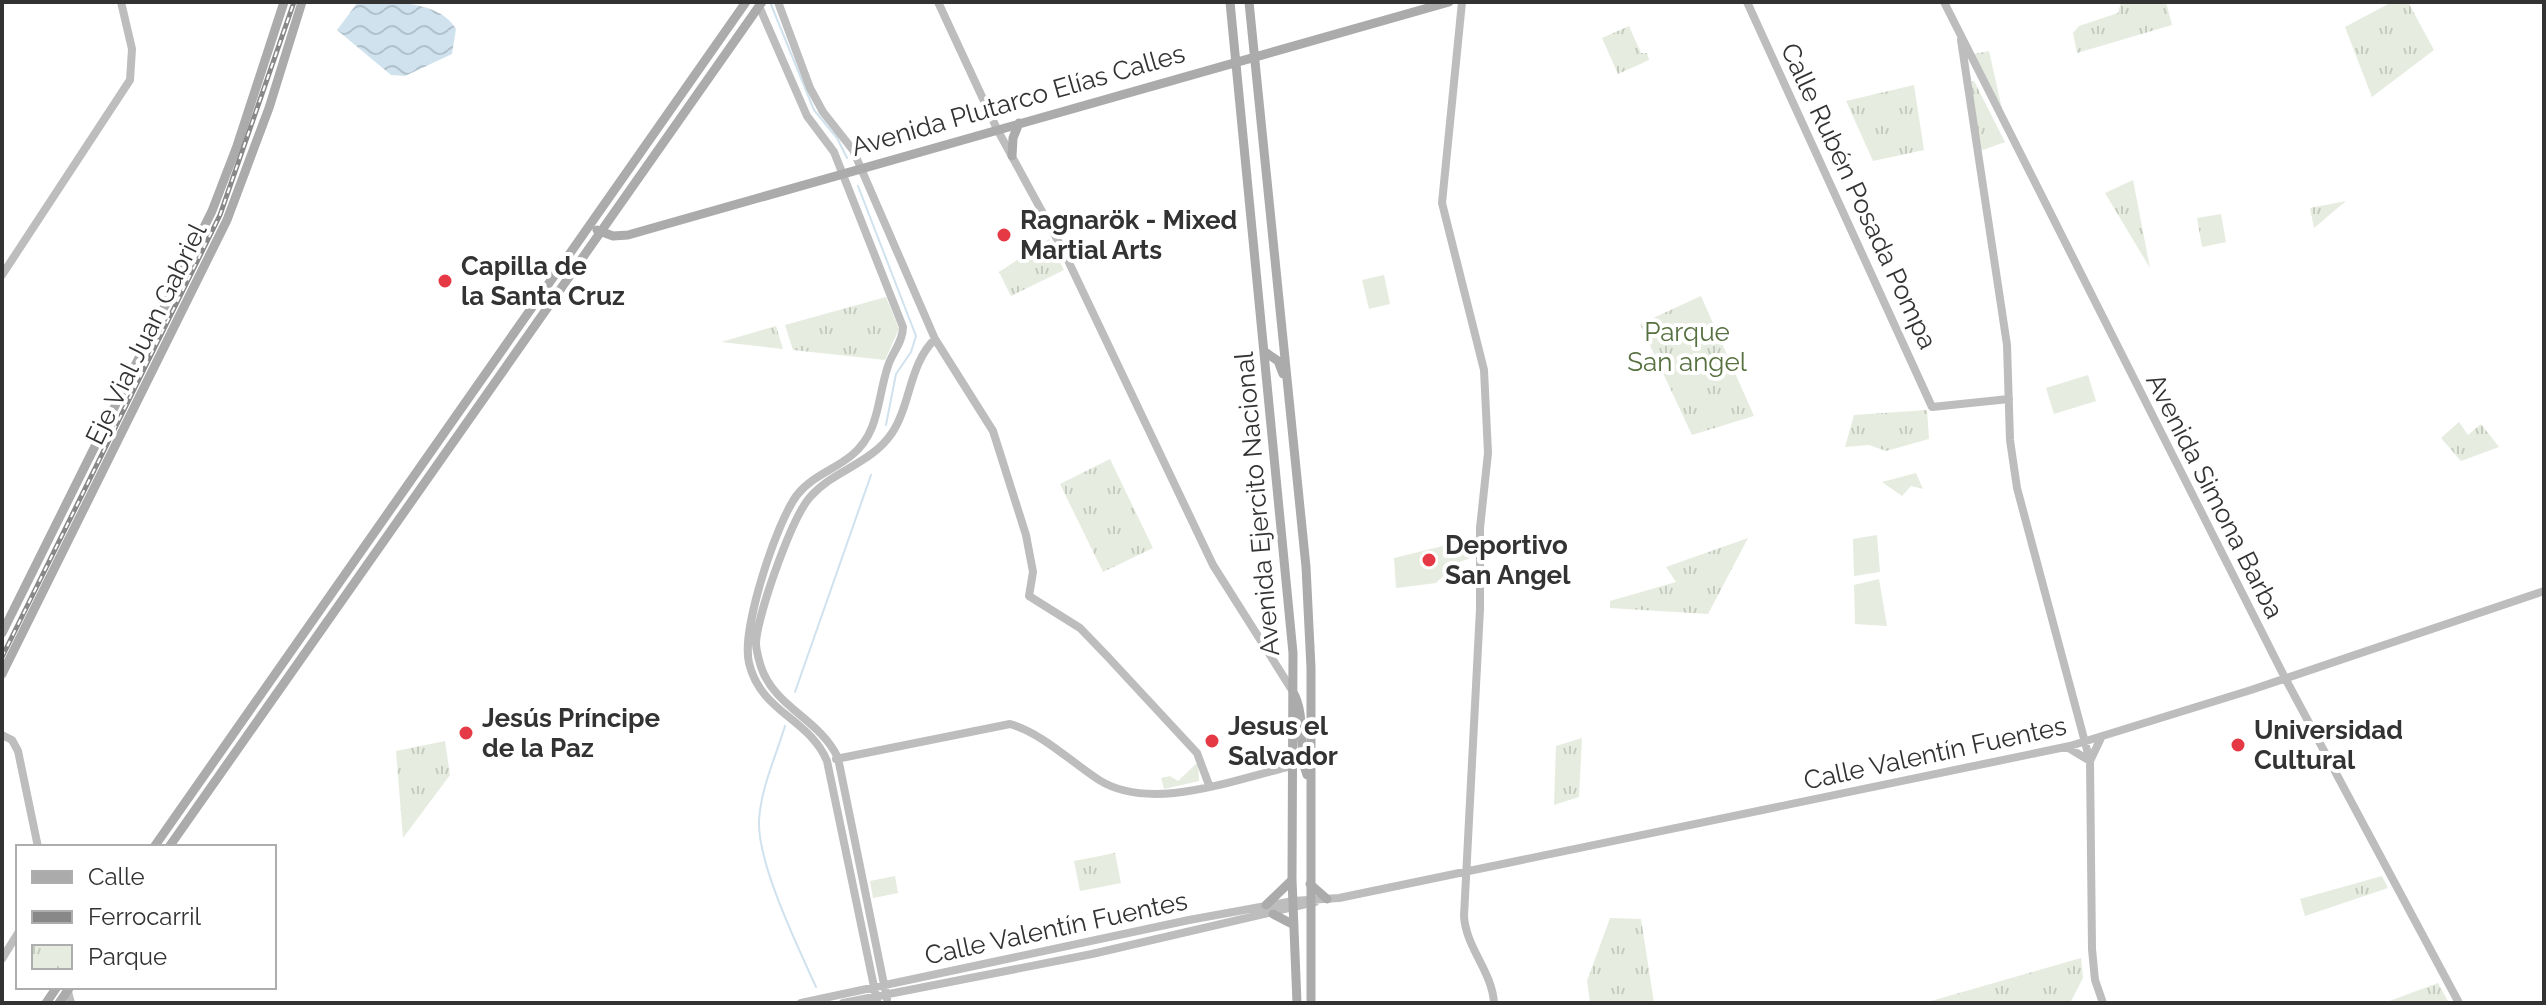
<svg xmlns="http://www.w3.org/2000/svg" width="2546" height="1005" font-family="Raleway,sans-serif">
	<defs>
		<pattern id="park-tufts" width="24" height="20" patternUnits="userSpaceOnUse" patternTransform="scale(2)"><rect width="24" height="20" fill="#e6ecdf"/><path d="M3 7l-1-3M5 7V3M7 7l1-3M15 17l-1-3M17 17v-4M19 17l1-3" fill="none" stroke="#c6cbc0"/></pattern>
		<pattern id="water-waves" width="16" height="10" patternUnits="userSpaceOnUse" patternTransform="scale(2)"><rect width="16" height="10" fill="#cfe2ee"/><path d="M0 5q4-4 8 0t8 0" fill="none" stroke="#b2c2cd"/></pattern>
	</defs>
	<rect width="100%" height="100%" fill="#fff"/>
	<path fill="#e6ecdf" d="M 1384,275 L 1390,304 L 1369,309 L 1362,280 Z
		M 2088,375 L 2096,401 L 2054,414 L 2046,388 Z
		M 1877,535 L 1880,572 L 1854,576 L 1853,539 Z
		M 1479,537 L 1481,554 L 1457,563 L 1436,583 L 1396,588 L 1394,558 Z
		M 1879,579 L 1887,626 L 1855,624 L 1854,585 Z
		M 895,876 L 898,893 L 873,898 L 870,881 Z"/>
	<path fill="url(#park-tufts)" d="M 2121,2 L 2166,2 L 2172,25 L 2077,53 L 2073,33 L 2079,26 L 2118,13 Z
		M 2392,2 L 2408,2 L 2434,50 L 2372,97 L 2345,27 Z
		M 1629,26 L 1641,53 L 1647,53 L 1649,60 L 1618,74 L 1602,38 Z
		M 1989,51 L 2002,109 L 1974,54 Z
		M 1971,81 L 1974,81 L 2005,142 L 1983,150 L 1978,146 Z
		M 1914,85 L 1924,150 L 1873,161 L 1846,101 Z
		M 2133,180 L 2150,268 L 2105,193 Z
		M 2346,201 L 2314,228 L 2310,208 Z
		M 2221,214 L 2226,242 L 2202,247 L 2197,218 Z
		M 1049,239 L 1064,270 L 1011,296 L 999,272 Z
		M 1701,296 L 1754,416 L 1692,435 L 1640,324 Z
		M 886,297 L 899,329 L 885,360 L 793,350 L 785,325 Z
		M 776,326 L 783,349 L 721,342 Z
		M 1927,410 L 1929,439 L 1886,451 L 1869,445 L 1845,447 L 1854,415 Z
		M 2459,422 L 2468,435 L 2481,424 L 2499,447 L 2461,461 L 2441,438 Z
		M 1110,459 L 1153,548 L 1103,572 L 1060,484 Z
		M 1916,473 L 1923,489 L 1911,486 L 1902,496 L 1882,482 Z
		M 1748,538 L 1708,614 L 1610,608 L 1610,601 L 1676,582 L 1666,567 Z
		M 1582,738 L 1579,797 L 1554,805 L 1556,746 Z
		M 445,741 L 450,775 L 403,838 L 396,751 Z
		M 1198,762 L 1199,781 L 1164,789 L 1161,778 L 1170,776 L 1178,781 Z
		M 1115,853 L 1121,883 L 1080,891 L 1074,861 Z
		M 2382,876 L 2388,888 L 2305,916 L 2300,899 Z
		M 1610,918 L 1641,919 L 1654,1003 L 1590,1003 L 1587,981 Z
		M 2081,958 L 2083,978 L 2070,1003 L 1924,1003 Z
		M 2438,983 L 2449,1003 L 2384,1003 Z"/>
	<path fill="url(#water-waves)" d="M 358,2 C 392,2 439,0 456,29 L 452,54 L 405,76 L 391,75 L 337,30 Z"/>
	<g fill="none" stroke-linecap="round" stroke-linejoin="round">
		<path stroke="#cfe2ee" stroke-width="2" d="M 770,2 L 814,110 L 837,138 L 847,158
			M 858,186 L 916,336 L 911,352 L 896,374 L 886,425
			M 795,692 L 871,475
			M 785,726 C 776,756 760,790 759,822 C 758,865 798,947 816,987"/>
		<path stroke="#bdbdbd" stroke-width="8" d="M 778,2 L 810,88 L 823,112 L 853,150 L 935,339 L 993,431 L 1026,535 L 1033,572 L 1029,596 L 1080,628 L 1107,656 L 1197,753 L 1209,785
			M 938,2 L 997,129 L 1063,250 L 1213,565 L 1292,690
			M 1462,2 L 1442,203 L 1484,370 L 1488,453 L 1480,528 L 1480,609 L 1464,916 C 1466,948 1492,971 1494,1003
			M 1747,2 L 1932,407 L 2009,399
			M 1944,2 L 2285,678 L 2459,1003
			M 759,6 L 807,116 L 834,152 L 903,327 C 903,342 892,353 888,366 C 877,398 880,432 852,455 C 834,470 812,476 797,495 C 776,523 741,630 749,663 C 761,713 809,718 827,761 L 877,1001
			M 1961,40 L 2007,345 L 2010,440 L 2017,488 L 2090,761 L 2092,949 L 2095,980 L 2103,1003
			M 2,275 L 130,80 L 132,49 L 121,2
			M 2,735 L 12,740 L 18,751 L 38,847
			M 2067,747 L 2090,761 L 2101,738
			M 836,759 L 1010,724 C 1042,733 1071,762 1099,780 C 1152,813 1235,779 1292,766
			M 2,959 L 18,933
			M 67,988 L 71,1003
			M 887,999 L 838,758 C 820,719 775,708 761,667 C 759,660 756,651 756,643 C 757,616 792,516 811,496 C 834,470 871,464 892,433 C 911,404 909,364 935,339
			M 801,1003 L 1189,920 L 1293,901 L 1339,898 L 2070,746 L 2251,690 L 2544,591
			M 843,1003 L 1092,954 L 1315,902"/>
		<path stroke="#ababab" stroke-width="9" d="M 1230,2 L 1293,653 L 1292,880 L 1297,1003
			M 1249,2 L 1306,567 L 1311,668 L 1311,1003
			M 1012,156 L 1013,138 L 1019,123
			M 597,230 L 613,236 L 628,235 L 1449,2
			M 1265,352 L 1278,361 L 1283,374
			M 2,633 L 212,211 L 237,146 L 284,2
			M 2,674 L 227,220 L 269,108 L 302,2
			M 1293,692 C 1307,717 1297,749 1307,775
			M 154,847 L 746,2
			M 169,847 L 762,2
			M 1310,884 L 1327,899
			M 1266,905 L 1292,880
			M 1273,914 L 1294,925
			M 46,1003 L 57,987
			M 59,1003 L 70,987"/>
		<g stroke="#888" stroke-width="5">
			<path id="rail" d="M 2,657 L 220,215 L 294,2"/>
		</g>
		<use href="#rail" stroke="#fff" stroke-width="2" stroke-dasharray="6" stroke-linecap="butt"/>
	</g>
	<g fill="#e63946" stroke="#fff" stroke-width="3">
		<circle cx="1004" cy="235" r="8"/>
		<circle cx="445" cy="281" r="8"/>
		<circle cx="1429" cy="560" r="8"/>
		<circle cx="466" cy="733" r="8"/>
		<circle cx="1212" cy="741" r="8"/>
		<circle cx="2238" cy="745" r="8"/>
	</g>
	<g text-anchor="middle" stroke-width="8" stroke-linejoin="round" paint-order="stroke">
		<g font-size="26" fill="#333" stroke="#fff">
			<text transform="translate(1018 100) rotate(-16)" y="9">Avenida Plutarco Elías Calles</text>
			<text transform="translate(1859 196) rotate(65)" y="9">Calle Rubén Posada Pompa</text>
			<text transform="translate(146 334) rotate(-64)" y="9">Eje Vial Juan Gabriel</text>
			<text transform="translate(2215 496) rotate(63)" y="9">Avenida Simona Barba</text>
			<text transform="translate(1257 504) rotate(-95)" y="9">Avenida Ejercito Nacional</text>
			<text transform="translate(1935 753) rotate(-12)" y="9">Calle Valentín Fuentes</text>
			<text transform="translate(1056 928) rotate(-12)" y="9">Calle Valentín Fuentes</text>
		</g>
		<g font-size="26" font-weight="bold" fill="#333" stroke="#fff" text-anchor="start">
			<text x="1020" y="229">Ragnarök - Mixed<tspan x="1020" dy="30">Martial Arts</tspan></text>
			<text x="461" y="275">Capilla de<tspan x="461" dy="30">la Santa Cruz</tspan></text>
			<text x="1445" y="554">Deportivo<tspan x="1445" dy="30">San Angel</tspan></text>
			<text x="482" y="727">Jesús Príncipe<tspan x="482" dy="30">de la Paz</tspan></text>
			<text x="1228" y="735">Jesus el<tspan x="1228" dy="30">Salvador</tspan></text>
			<text x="2254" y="739">Universidad<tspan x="2254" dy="30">Cultural</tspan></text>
		</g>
		<g font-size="26" fill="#56703f" stroke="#fff">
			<text x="1687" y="341">Parque<tspan x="1687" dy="30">San angel</tspan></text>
		</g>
	</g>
	<rect width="2546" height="1005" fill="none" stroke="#333333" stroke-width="8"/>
	<rect x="16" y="845" width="260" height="144" fill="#ffffff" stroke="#adadad" stroke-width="2"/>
	<rect x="32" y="871" width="40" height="12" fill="#ababab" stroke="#adadad" stroke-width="2"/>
	<text x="88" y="885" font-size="24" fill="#333333">Calle</text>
	<rect x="32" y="911" width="40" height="12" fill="#888888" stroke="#adadad" stroke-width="2"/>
	<text x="88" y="925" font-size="24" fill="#333333">Ferrocarril</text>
	<rect x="32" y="945" width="40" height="24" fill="url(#park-tufts)" stroke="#adadad" stroke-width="2"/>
	<text x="88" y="965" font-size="24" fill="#333333">Parque</text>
</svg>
